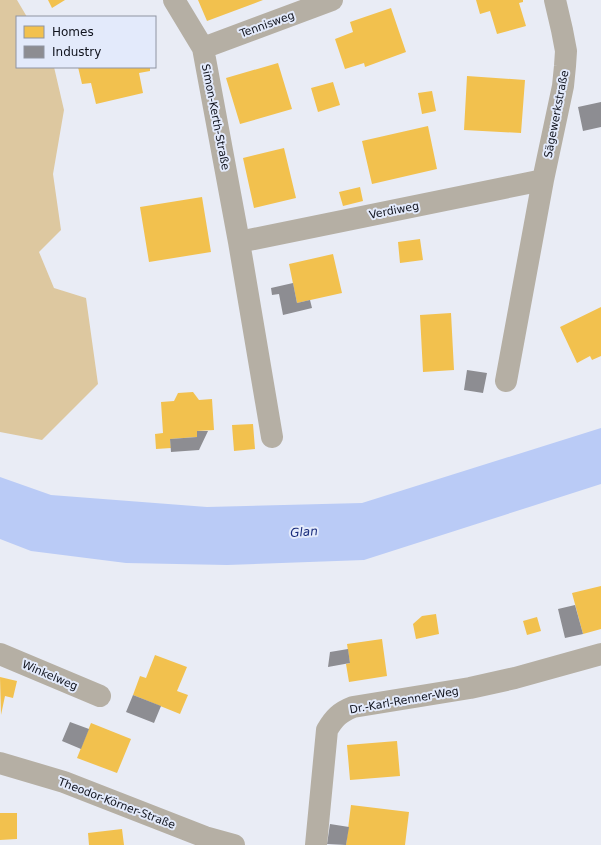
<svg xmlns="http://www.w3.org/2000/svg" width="601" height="845" font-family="'DejaVu Sans',sans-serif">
	<rect width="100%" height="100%" fill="#e9ecf5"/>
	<path fill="#ddc8a0" d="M 0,0 L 17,0 L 27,17 L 17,17 L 17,67 L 54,67 L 64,110 L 53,174 L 61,230 L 39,252 L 54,288 L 86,298 L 98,384 L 42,440 L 0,432 Z"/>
	<path fill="#bacbf6" d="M 601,428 L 601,484 L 364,560 L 227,565 L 126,563 L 31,551 L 0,539 L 0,477 L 51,495 L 207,507 L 362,503 Z"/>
	<path fill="#f2c14e" d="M 48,0 L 65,0 L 52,8 Z
		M 198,0 L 263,0 L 207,21 Z
		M 476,0 L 523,0 L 523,2 L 519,3 L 526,26 L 497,34 L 490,11 L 480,14 Z
		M 391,8 L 406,52 L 365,67 L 364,63 L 345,69 L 335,39 L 353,32 L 350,22 Z
		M 278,63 L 292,109 L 240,124 L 226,78 Z
		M 78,67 L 150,67 L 150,71 L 139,73 L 143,93 L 96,104 L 91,83 L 82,84 Z
		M 467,76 L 525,80 L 521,133 L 464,130 Z
		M 333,82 L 340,105 L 318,112 L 311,88 Z
		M 432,91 L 436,111 L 422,114 L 418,93 Z
		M 428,126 L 437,169 L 372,184 L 362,141 Z
		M 284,148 L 296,198 L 254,208 L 243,158 Z
		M 360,187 L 363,201 L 343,206 L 339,192 Z
		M 202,197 L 211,252 L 149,262 L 140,207 Z
		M 420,239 L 423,260 L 400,263 L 398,242 Z
		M 333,254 L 342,293 L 297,303 L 289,264 Z
		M 601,307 L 601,356 L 592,360 L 590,356 L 577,363 L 560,327 Z
		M 451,313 L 454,370 L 423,372 L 420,315 Z
		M 193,392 L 199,400 L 212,399 L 214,430 L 197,431 L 197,437 L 170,439 L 171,448 L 156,449 L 155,434 L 163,433 L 161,402 L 174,401 L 178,393 Z
		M 253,424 L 255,449 L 234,451 L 232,425 Z
		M 601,586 L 601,629 L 583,634 L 572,593 Z
		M 436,614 L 439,634 L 416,639 L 413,624 L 422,616 Z
		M 537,617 L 541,631 L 527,635 L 523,621 Z
		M 382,639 L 387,676 L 349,682 L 346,664 L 350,663 L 347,644 Z
		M 155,655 L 187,667 L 177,691 L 188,695 L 180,714 L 133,695 L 140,676 L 146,678 Z
		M 0,677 L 17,681 L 13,698 L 5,696 L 1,715 Z
		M 91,723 L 131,739 L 117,773 L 77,758 Z
		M 397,741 L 400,776 L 350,780 L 347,745 Z
		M 351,805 L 409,812 L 405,845 L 346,845 Z
		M 0,813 L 17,813 L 17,839 L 0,840 Z
		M 122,829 L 124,845 L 89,845 L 88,833 Z"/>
	<path fill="#8d8d92" d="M 601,102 L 601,127 L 583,131 L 578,107 Z
		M 293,283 L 297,303 L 310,300 L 312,308 L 283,315 L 279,294 L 272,295 L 271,288 Z
		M 467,370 L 487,373 L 483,393 L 464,390 Z
		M 197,431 L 208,431 L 199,450 L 171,452 L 170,439 L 197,437 Z
		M 575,605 L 583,634 L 565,638 L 558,609 Z
		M 348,649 L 350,663 L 328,667 L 330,652 Z
		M 133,695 L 161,706 L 154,723 L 126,712 Z
		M 70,722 L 89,729 L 81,749 L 62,741 Z
		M 330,824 L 349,827 L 346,845 L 327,844 Z"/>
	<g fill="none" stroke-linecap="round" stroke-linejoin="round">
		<path stroke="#b5afa4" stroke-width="22" d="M 174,0 L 203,48 L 239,242
			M 203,48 L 332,0
			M 543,180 L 563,86 L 565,66 L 566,51 L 562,30 L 555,0
			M 272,437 L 239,242 L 543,180 L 506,381
			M 0,654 L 100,696
			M 0,763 L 64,782 L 205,837 L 234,845
			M 316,845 L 327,730 C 334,718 340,712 353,707 L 470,688 L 515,678 L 601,654"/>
	</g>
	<g text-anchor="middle" stroke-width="4" stroke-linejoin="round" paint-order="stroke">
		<g font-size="11" fill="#10131d" stroke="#e3eafb">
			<text transform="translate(267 24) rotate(-20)" y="4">Tennisweg</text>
			<text transform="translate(556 114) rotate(-79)" y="4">Sägewerkstraße</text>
			<text transform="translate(216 117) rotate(79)" y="4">Simon-Kerth-Straße</text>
			<text transform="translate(394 210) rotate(-11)" y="4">Verdiweg</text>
			<text transform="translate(50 675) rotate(23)" y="4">Winkelweg</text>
			<text transform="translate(404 700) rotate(-10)" y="4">Dr.-Karl-Renner-Weg</text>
			<text transform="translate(117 803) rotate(21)" y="4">Theodor-Körner-Straße</text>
		</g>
		<g font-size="12" font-style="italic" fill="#182b7b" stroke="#e3eafb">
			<text transform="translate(304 532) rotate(-4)" y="4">Glan</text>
		</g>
	</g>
	<rect x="16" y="16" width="140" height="52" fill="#e3eafb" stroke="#8f94a2"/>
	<rect x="24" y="26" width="20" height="12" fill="#f2c14e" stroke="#8f94a2"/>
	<text x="52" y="36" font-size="12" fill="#10131d">Homes</text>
	<rect x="24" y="46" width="20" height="12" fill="#8d8d92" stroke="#8f94a2"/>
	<text x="52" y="56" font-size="12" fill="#10131d">Industry</text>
</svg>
